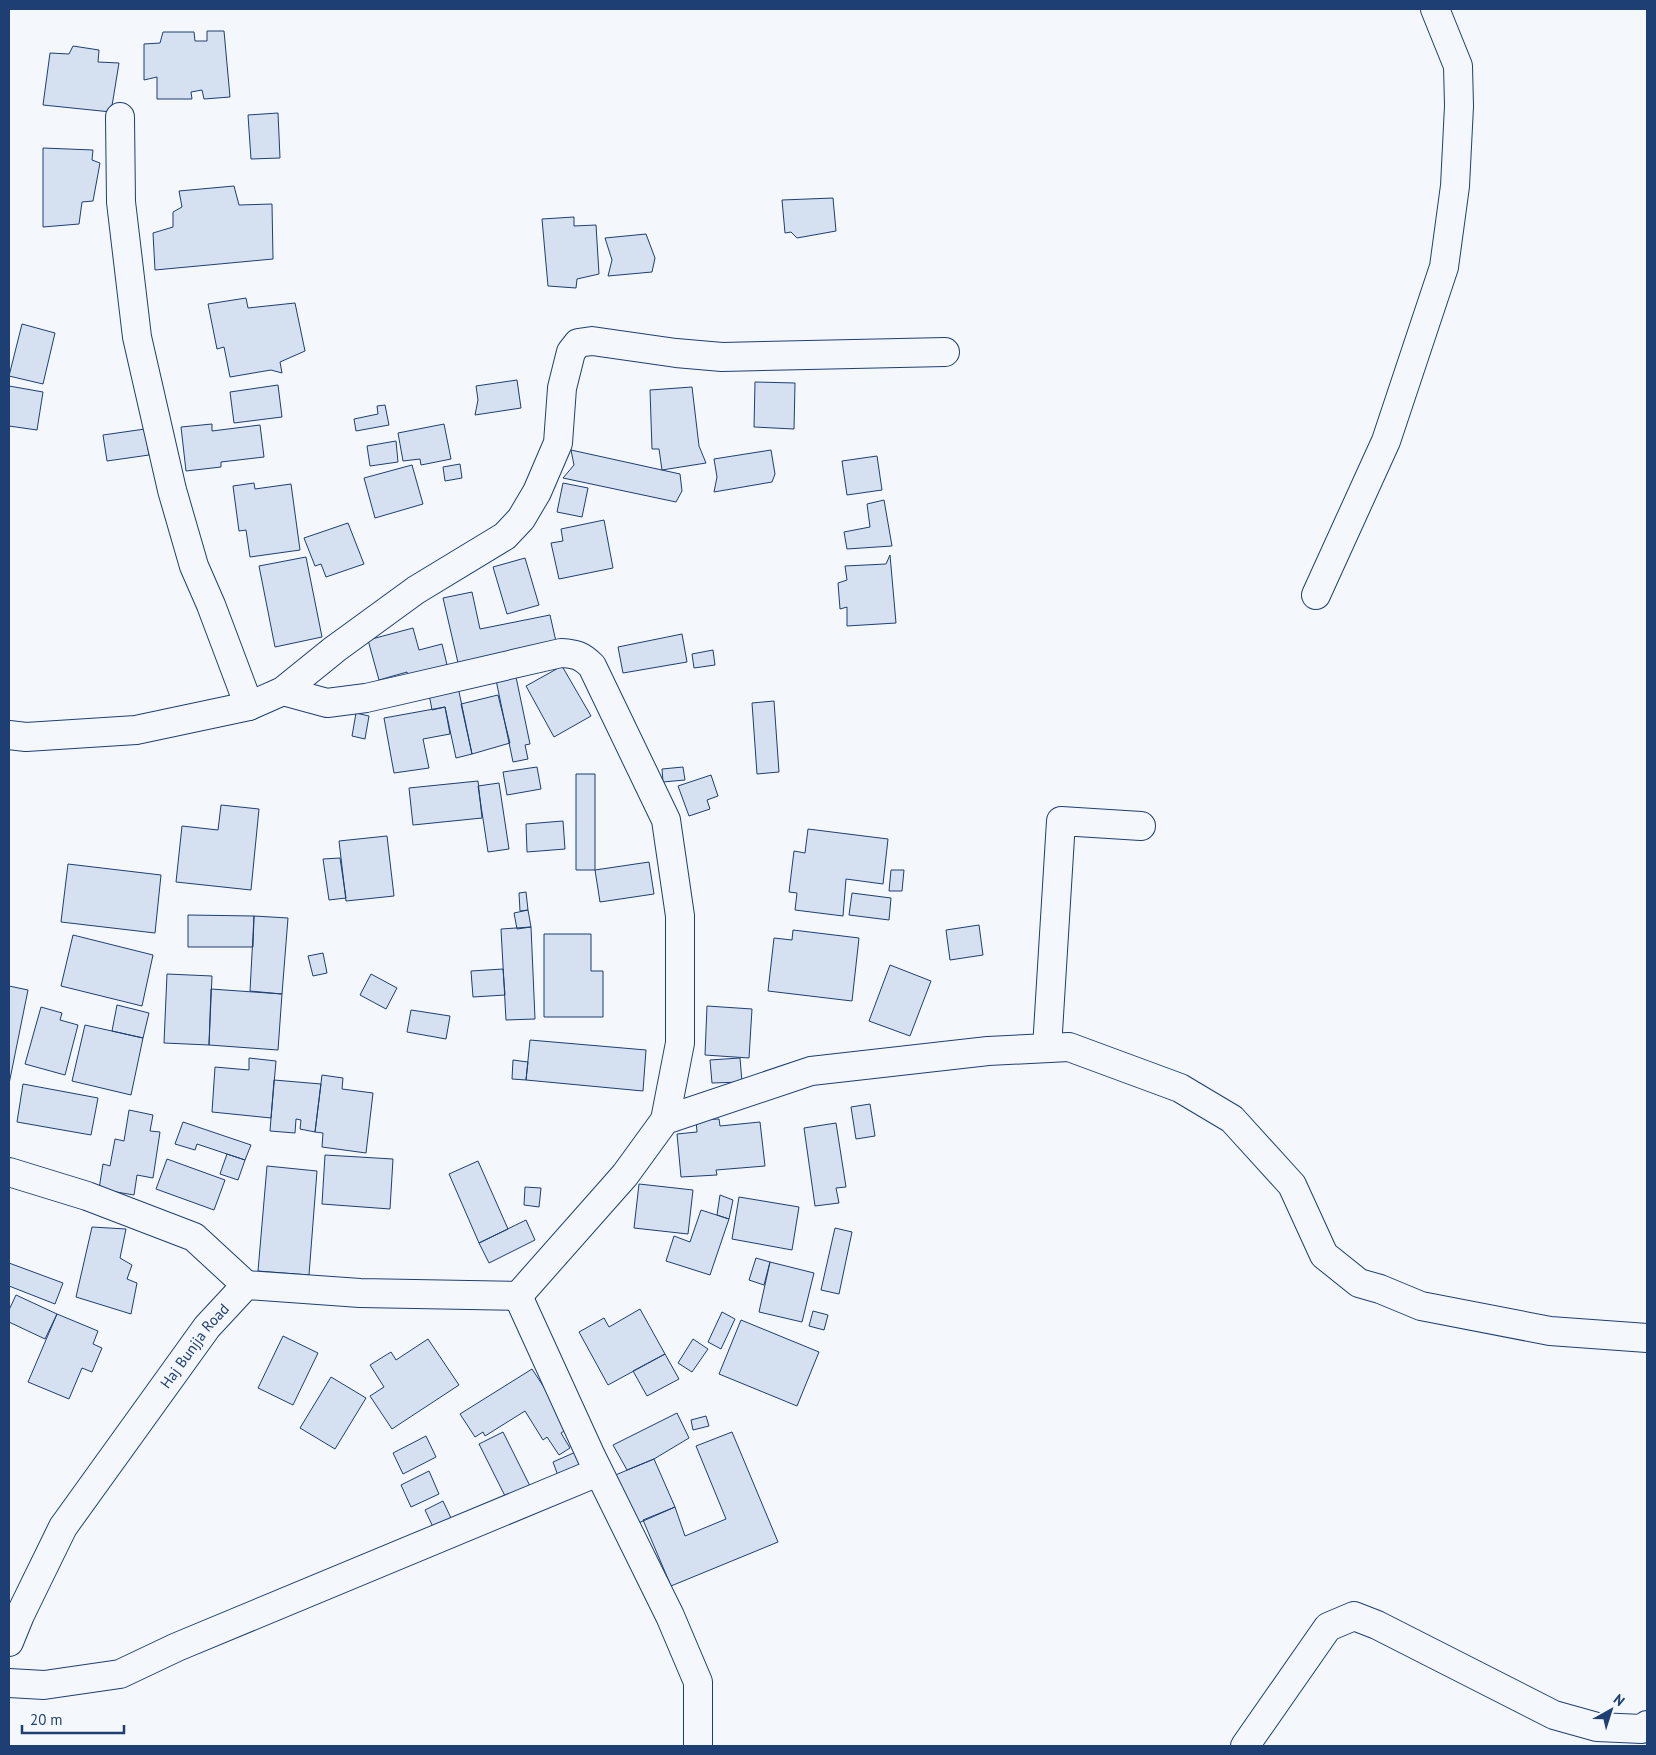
<svg xmlns="http://www.w3.org/2000/svg" width="1656" height="1755" font-family="'PT Sans',sans-serif">
	<rect width="100%" height="100%" fill="#f4f7fb"/>
	<path fill="#d5e0f0" stroke="#1d3f73" d="M 207,31 L 224,31 L 230,97 L 204,99 L 202,90 L 191,92 L 192,99 L 157,99 L 157,77 L 144,80 L 144,44 L 160,43 L 163,32 L 194,32 L 195,41 L 207,41 Z
		M 73,46 L 99,50 L 98,62 L 119,63 L 111,112 L 43,105 L 50,53 L 69,54 Z
		M 278,113 L 280,158 L 251,159 L 248,115 Z
		M 43,148 L 93,150 L 92,160 L 100,163 L 93,201 L 82,202 L 79,224 L 43,227 Z
		M 234,186 L 239,205 L 272,204 L 273,259 L 155,270 L 153,233 L 173,227 L 173,212 L 182,207 L 179,191 Z
		M 833,198 L 836,231 L 797,238 L 791,232 L 785,233 L 782,200 Z
		M 574,217 L 574,226 L 596,225 L 599,274 L 577,279 L 576,288 L 548,286 L 542,219 Z
		M 646,234 L 655,258 L 652,272 L 608,276 L 612,260 L 605,238 Z
		M 246,298 L 248,308 L 295,303 L 305,351 L 280,362 L 282,373 L 271,370 L 230,377 L 224,347 L 217,349 L 208,304 Z
		M 22,324 L 55,333 L 43,384 L 9,376 Z
		M 517,380 L 521,408 L 475,415 L 478,400 L 476,386 Z
		M 755,382 L 795,383 L 794,429 L 754,427 Z
		M 278,385 L 282,417 L 234,423 L 230,392 Z
		M 9,386 L 43,392 L 37,430 L 9,426 Z
		M 692,387 L 699,446 L 706,463 L 662,470 L 659,449 L 652,449 L 650,390 Z
		M 385,405 L 389,425 L 356,431 L 354,419 L 378,414 L 377,406 Z
		M 212,424 L 212,431 L 260,425 L 264,457 L 221,462 L 221,467 L 186,471 L 181,427 Z
		M 444,424 L 451,459 L 421,465 L 420,459 L 403,461 L 398,433 Z
		M 145,429 L 149,455 L 107,461 L 103,435 Z
		M 396,441 L 398,462 L 370,466 L 367,446 Z
		M 571,450 L 680,474 L 682,491 L 676,502 L 563,478 L 574,465 Z
		M 771,450 L 775,474 L 772,482 L 714,492 L 717,477 L 714,459 Z
		M 877,456 L 882,490 L 847,495 L 842,461 Z
		M 460,464 L 462,478 L 445,481 L 443,467 Z
		M 412,465 L 423,504 L 375,518 L 364,478 Z
		M 254,483 L 255,489 L 291,484 L 300,550 L 250,557 L 246,530 L 239,531 L 233,486 Z
		M 563,483 L 588,488 L 582,517 L 557,512 Z
		M 884,500 L 892,546 L 847,549 L 844,532 L 870,527 L 867,504 Z
		M 604,520 L 613,568 L 559,579 L 551,543 L 563,541 L 561,529 Z
		M 348,523 L 364,564 L 326,577 L 321,564 L 315,566 L 304,538 Z
		M 890,555 L 896,623 L 847,626 L 847,607 L 840,609 L 838,583 L 847,580 L 845,566 L 886,564 Z
		M 306,557 L 322,637 L 275,647 L 259,566 Z
		M 525,558 L 539,605 L 507,614 L 493,567 Z
		M 472,592 L 480,629 L 550,615 L 557,646 L 459,667 L 443,598 Z
		M 413,628 L 419,650 L 442,644 L 448,669 L 409,679 L 407,672 L 379,680 L 368,640 Z
		M 682,634 L 687,662 L 623,673 L 618,647 Z
		M 713,650 L 715,665 L 694,668 L 692,654 Z
		M 562,666 L 591,716 L 554,737 L 526,686 Z
		M 516,677 L 530,744 L 525,745 L 528,759 L 513,762 L 496,680 Z
		M 458,687 L 472,754 L 456,758 L 445,707 L 432,710 L 429,694 Z
		M 498,695 L 510,743 L 472,754 L 461,704 Z
		M 774,701 L 779,772 L 757,774 L 752,703 Z
		M 445,707 L 450,734 L 423,739 L 429,768 L 394,773 L 384,718 Z
		M 356,713 L 369,716 L 365,739 L 352,736 Z
		M 537,767 L 541,789 L 507,795 L 503,772 Z
		M 683,767 L 685,780 L 663,782 L 662,769 Z
		M 576,774 L 595,774 L 595,870 L 576,870 Z
		M 711,775 L 718,796 L 707,800 L 710,809 L 689,816 L 678,786 Z
		M 478,781 L 482,818 L 413,825 L 409,788 Z
		M 499,783 L 509,849 L 488,852 L 478,786 Z
		M 221,805 L 259,809 L 251,890 L 176,882 L 182,826 L 218,830 Z
		M 563,821 L 565,849 L 527,852 L 526,824 Z
		M 808,829 L 888,839 L 883,884 L 846,879 L 843,916 L 795,910 L 797,893 L 789,892 L 794,851 L 805,853 Z
		M 387,836 L 394,896 L 346,901 L 339,841 Z
		M 340,858 L 346,898 L 329,900 L 323,859 Z
		M 649,862 L 654,894 L 600,902 L 595,870 Z
		M 68,864 L 161,875 L 155,933 L 61,922 Z
		M 891,870 L 904,870 L 902,891 L 889,891 Z
		M 526,892 L 528,910 L 520,911 L 519,893 Z
		M 852,893 L 891,898 L 889,920 L 849,915 Z
		M 528,910 L 531,927 L 517,929 L 514,913 Z
		M 188,915 L 254,916 L 253,947 L 188,947 Z
		M 254,916 L 288,918 L 282,994 L 250,991 Z
		M 979,925 L 983,955 L 950,960 L 946,930 Z
		M 531,927 L 535,1019 L 506,1020 L 501,929 Z
		M 793,930 L 859,938 L 852,1001 L 768,991 L 774,938 L 792,940 Z
		M 544,934 L 591,934 L 591,971 L 603,971 L 603,1017 L 544,1017 Z
		M 73,935 L 153,955 L 142,1006 L 61,986 Z
		M 323,953 L 327,973 L 313,976 L 308,956 Z
		M 890,965 L 931,981 L 910,1036 L 869,1021 Z
		M 503,969 L 505,995 L 473,997 L 471,971 Z
		M 167,974 L 212,976 L 209,1045 L 164,1043 Z
		M 371,974 L 397,988 L 386,1009 L 360,995 Z
		M 9,986 L 28,990 L 9,1084 Z
		M 211,989 L 282,994 L 278,1050 L 209,1045 Z
		M 117,1005 L 149,1013 L 143,1038 L 112,1031 Z
		M 707,1006 L 752,1009 L 749,1058 L 705,1055 Z
		M 41,1007 L 62,1013 L 60,1020 L 78,1025 L 65,1075 L 25,1064 Z
		M 411,1010 L 450,1016 L 446,1039 L 407,1032 Z
		M 85,1025 L 143,1038 L 131,1095 L 72,1081 Z
		M 530,1040 L 646,1050 L 643,1091 L 526,1080 Z
		M 249,1058 L 276,1061 L 271,1118 L 212,1112 L 215,1067 L 249,1070 Z
		M 740,1058 L 742,1082 L 712,1083 L 710,1060 Z
		M 513,1060 L 528,1062 L 526,1080 L 512,1079 Z
		M 322,1075 L 343,1078 L 342,1089 L 373,1093 L 366,1153 L 322,1147 L 323,1133 L 315,1132 Z
		M 274,1080 L 321,1084 L 315,1132 L 300,1129 L 301,1120 L 296,1119 L 295,1133 L 270,1131 Z
		M 23,1084 L 98,1098 L 91,1135 L 17,1122 Z
		M 870,1104 L 875,1136 L 856,1139 L 851,1107 Z
		M 129,1110 L 153,1115 L 150,1131 L 160,1132 L 153,1178 L 137,1175 L 134,1195 L 99,1189 L 103,1164 L 110,1166 L 115,1139 L 124,1141 Z
		M 719,1119 L 720,1126 L 760,1122 L 765,1166 L 716,1170 L 717,1175 L 681,1177 L 677,1134 L 697,1132 L 696,1120 Z
		M 183,1122 L 251,1145 L 245,1160 L 197,1144 L 195,1150 L 175,1144 Z
		M 836,1123 L 846,1187 L 836,1188 L 839,1203 L 815,1206 L 804,1128 Z
		M 227,1154 L 245,1160 L 238,1180 L 220,1174 Z
		M 325,1155 L 393,1159 L 390,1209 L 322,1204 Z
		M 167,1159 L 225,1180 L 214,1210 L 156,1189 Z
		M 478,1161 L 508,1229 L 479,1243 L 449,1174 Z
		M 267,1166 L 317,1171 L 309,1275 L 258,1271 Z
		M 639,1184 L 693,1190 L 688,1234 L 634,1228 Z
		M 525,1187 L 541,1188 L 539,1207 L 524,1205 Z
		M 720,1195 L 733,1200 L 729,1219 L 717,1215 Z
		M 739,1197 L 799,1207 L 792,1250 L 732,1239 Z
		M 701,1210 L 729,1219 L 710,1275 L 666,1261 L 674,1236 L 690,1242 Z
		M 526,1220 L 535,1240 L 489,1263 L 479,1243 Z
		M 92,1227 L 126,1229 L 120,1258 L 132,1265 L 127,1279 L 137,1283 L 131,1314 L 76,1297 Z
		M 835,1228 L 852,1232 L 839,1294 L 821,1290 Z
		M 756,1258 L 770,1262 L 764,1285 L 749,1280 Z
		M 770,1262 L 814,1273 L 802,1322 L 759,1312 Z
		M 9,1263 L 63,1283 L 55,1304 L 9,1286 Z
		M 16,1295 L 57,1314 L 45,1339 L 9,1322 L 9,1310 Z
		M 640,1309 L 665,1354 L 608,1385 L 579,1332 L 604,1318 L 609,1327 Z
		M 813,1311 L 828,1315 L 824,1330 L 809,1326 Z
		M 722,1312 L 735,1319 L 721,1349 L 708,1342 Z
		M 57,1314 L 98,1331 L 93,1344 L 102,1348 L 92,1372 L 82,1368 L 69,1399 L 28,1382 Z
		M 741,1320 L 819,1352 L 797,1406 L 719,1374 Z
		M 283,1336 L 318,1353 L 293,1405 L 258,1388 Z
		M 428,1339 L 459,1385 L 392,1429 L 370,1396 L 384,1387 L 370,1365 L 391,1352 L 396,1360 Z
		M 693,1339 L 708,1349 L 692,1372 L 678,1363 Z
		M 665,1354 L 679,1379 L 647,1396 L 633,1371 Z
		M 532,1369 L 570,1427 L 561,1433 L 570,1448 L 559,1455 L 547,1437 L 543,1440 L 525,1411 L 485,1436 L 483,1432 L 475,1437 L 460,1414 Z
		M 331,1377 L 366,1398 L 335,1449 L 300,1428 Z
		M 677,1413 L 689,1438 L 654,1459 L 627,1470 L 613,1445 Z
		M 706,1416 L 709,1426 L 693,1430 L 691,1420 Z
		M 503,1432 L 533,1492 L 509,1504 L 479,1444 Z
		M 732,1432 L 778,1542 L 671,1586 L 643,1520 L 675,1507 L 685,1536 L 726,1519 L 696,1446 Z
		M 426,1436 L 436,1457 L 403,1474 L 393,1453 Z
		M 578,1451 L 586,1471 L 560,1481 L 553,1462 Z
		M 654,1459 L 675,1507 L 634,1525 L 613,1476 Z
		M 429,1471 L 439,1494 L 411,1507 L 401,1485 Z
		M 443,1501 L 451,1518 L 433,1527 L 425,1510 Z"/>
	<g fill="none" stroke-linecap="round" stroke-linejoin="round">
		<g stroke="#1d3f73" stroke-width="30">
			<g id="minor">
				<path d="M 120,117 L 121,202 L 137,337 L 172,490 L 194,566 L 211,605 L 249,706"/>
				<path d="M 1316,595 L 1386,441 L 1444,267 L 1455,186 L 1459,106 L 1458,66 L 1435,9"/>
				<path d="M 283,691 L 327,703 L 366,698 L 561,653 C 576,654 581,655 592,666 L 666,820 L 680,916 L 680,1043 L 665,1120"/>
				<path d="M 9,735 L 26,737 L 136,730 L 249,706 L 283,691 L 335,649 L 416,590 L 505,536 L 521,519 L 537,492 L 558,443 L 562,388 L 571,352 L 578,343 L 592,341 L 676,353 L 722,357 L 945,352"/>
				<path d="M 1047,1048 L 1061,821 L 1141,826"/>
				<path d="M 9,1172 L 87,1196 L 194,1237 L 246,1285"/>
				<path d="M 518,1296 L 625,1175 L 665,1120 L 811,1071 L 988,1051 L 1069,1047 L 1180,1088 L 1232,1119 L 1292,1185 L 1324,1255 L 1359,1283 L 1380,1289 L 1421,1306 L 1550,1331 L 1647,1338"/>
				<path d="M 518,1296 L 591,1456 L 670,1616 L 698,1682 L 698,1746"/>
				<path id="s1" d="M 9,1642 L 20,1615 L 63,1527 L 207,1327 L 246,1285 L 360,1293 L 518,1296"/>
				<path d="M 9,1683 L 44,1685 L 120,1674 L 177,1647 L 598,1472"/>
				<path d="M 1245,1746 L 1328,1627 L 1354,1616 L 1377,1625 L 1554,1715 L 1597,1727 L 1642,1729 L 1647,1725"/>
			</g>
		</g>
		<use href="#minor" stroke="#f4f7fb" stroke-width="28"/>
	</g>
	<g text-anchor="middle" stroke-width="4" stroke-linejoin="round" paint-order="stroke">
		<g font-size="15" fill="#1d3f73" stroke="#f4f7fb">
			<text dy="5" stroke="none"><textPath href="#s1" startOffset="351">Haj Bunjja Road</textPath></text>
		</g>
	</g>
	<rect width="1656" height="1755" fill="none" stroke="#1d3f73" stroke-width="20"/>
	<g transform="translate(1611 1710) rotate(39)" stroke="#f4f7fb" stroke-width="4" paint-order="stroke">
	<path d="M0-4L9 19L0 12L-9 19Z" fill="#1d3f73"/>
	<text y="-8" font-size="14" font-weight="bold" text-anchor="middle" fill="#1d3f73">N</text>
	</g>
	<path d="M22 1725v8h102v-8" fill="none" stroke="#1d3f73" stroke-width="2.5"/>
	<text x="30" y="1725" font-size="15" fill="#1d3f73" stroke="#f4f7fb" stroke-width="4" paint-order="stroke">20 m</text>
</svg>
